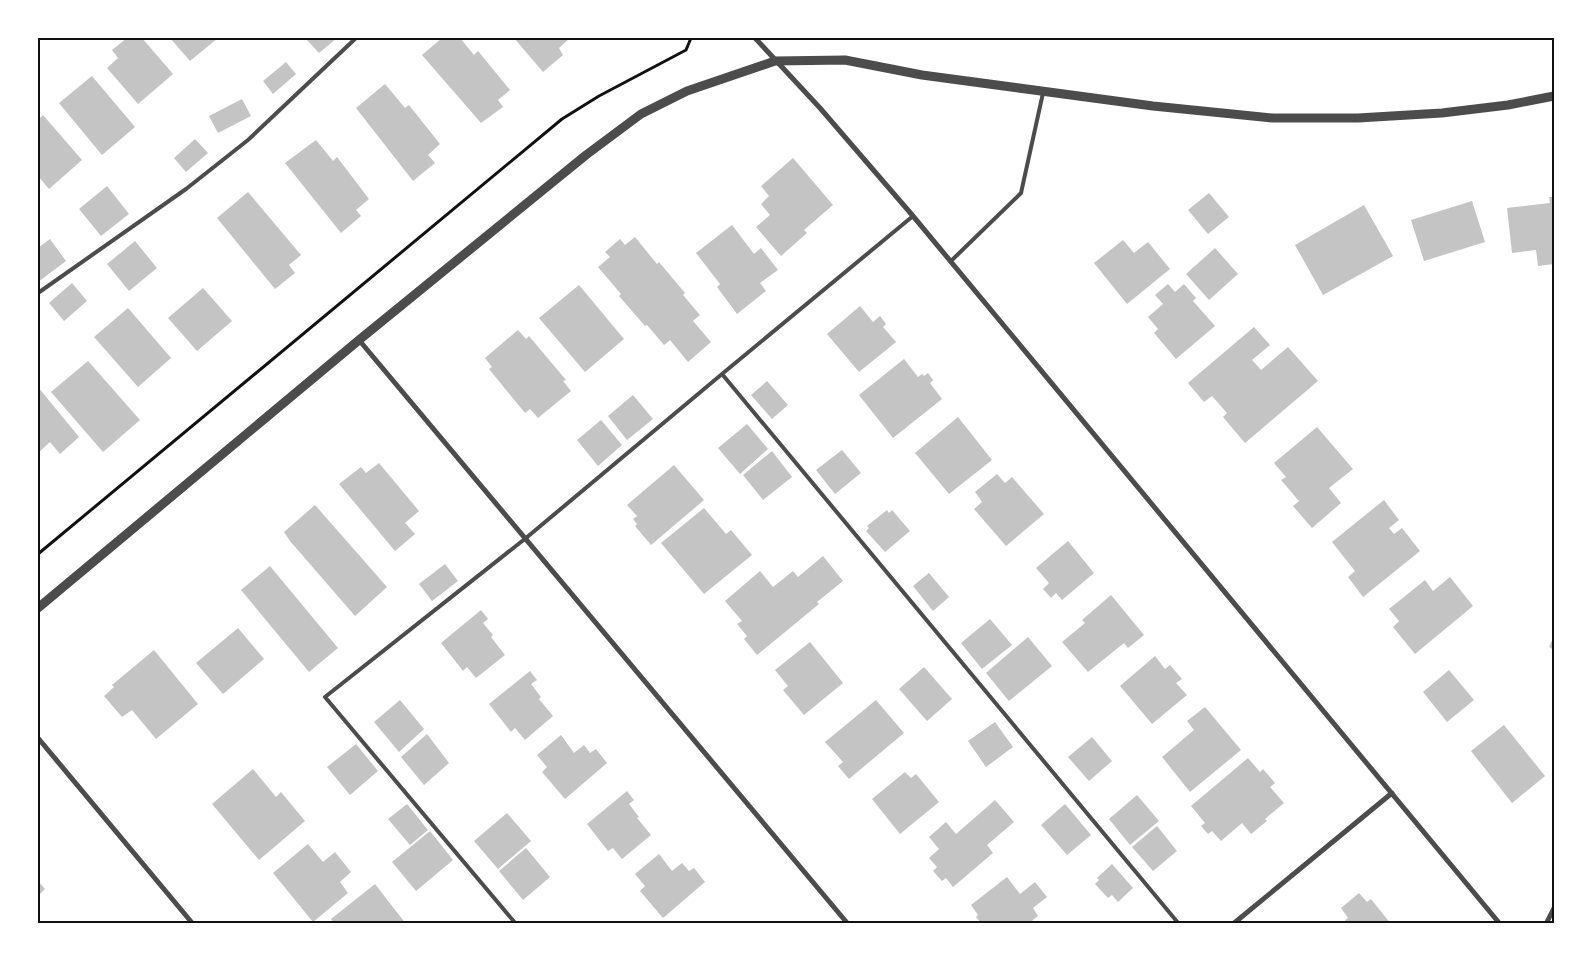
<svg xmlns="http://www.w3.org/2000/svg" width="1592" height="961" font-family="'PT Sans Narrow',sans-serif">
	<rect width="100%" height="100%" fill="#fff"/>
	<path fill="#c4c4c4" d="M 127,38 L 138,38 L 140,40 L 142,38 L 173,74 L 138,104 L 107,68 L 118,58 L 112,50 Z
		M 170,38 L 218,38 L 190,61 Z
		M 310,38 L 337,38 L 319,53 L 307,40 Z
		M 442,38 L 460,38 L 474,55 L 478,51 L 510,90 L 498,100 L 503,107 L 481,123 L 422,55 Z
		M 514,38 L 570,38 L 559,48 L 563,55 L 543,72 Z
		M 286,62 L 296,74 L 273,94 L 263,81 Z
		M 92,76 L 135,127 L 102,155 L 59,103 Z
		M 385,84 L 405,108 L 409,105 L 440,144 L 428,155 L 435,163 L 413,181 L 356,108 Z
		M 242,99 L 251,116 L 218,133 L 209,116 Z
		M 43,115 L 82,160 L 49,189 L 38,176 L 38,120 Z
		M 195,139 L 208,153 L 186,172 L 174,158 Z
		M 316,140 L 333,161 L 337,157 L 369,199 L 356,210 L 361,216 L 341,233 L 285,163 Z
		M 793,158 L 833,205 L 804,230 L 807,233 L 781,256 L 756,227 L 770,215 L 761,204 L 769,196 L 761,186 Z
		M 107,186 L 129,214 L 101,236 L 79,209 Z
		M 248,192 L 301,255 L 289,265 L 295,273 L 275,289 L 217,218 Z
		M 1209,193 L 1229,217 L 1208,234 L 1188,210 Z
		M 1549,197 L 1554,197 L 1554,264 L 1538,266 L 1536,250 L 1512,253 L 1507,208 L 1550,203 Z
		M 1472,201 L 1485,242 L 1424,261 L 1411,220 Z
		M 1364,205 L 1393,256 L 1323,295 L 1295,245 Z
		M 732,225 L 754,254 L 761,248 L 778,270 L 760,283 L 766,291 L 737,314 L 717,287 L 720,284 L 696,253 Z
		M 635,237 L 657,264 L 659,262 L 685,293 L 683,295 L 700,315 L 693,321 L 711,342 L 688,362 L 670,340 L 664,345 L 647,325 L 645,326 L 619,296 L 621,294 L 598,267 L 610,257 L 605,252 L 620,239 L 625,245 Z
		M 50,239 L 66,261 L 38,282 L 38,248 Z
		M 1123,240 L 1134,253 L 1148,242 L 1170,269 L 1127,304 L 1094,263 Z
		M 135,241 L 157,268 L 129,291 L 107,264 Z
		M 1215,248 L 1238,274 L 1209,300 L 1186,274 Z
		M 72,283 L 87,301 L 64,321 L 49,303 Z
		M 1168,284 L 1175,292 L 1184,284 L 1196,298 L 1193,301 L 1215,326 L 1176,359 L 1154,333 L 1158,329 L 1148,317 L 1163,304 L 1155,295 Z
		M 579,285 L 624,339 L 585,372 L 539,318 Z
		M 203,288 L 232,321 L 197,351 L 168,318 Z
		M 860,306 L 873,322 L 880,316 L 886,324 L 883,327 L 896,342 L 859,372 L 827,334 Z
		M 128,308 L 171,358 L 138,387 L 94,337 Z
		M 1254,327 L 1270,345 L 1252,360 L 1261,370 L 1288,347 L 1318,381 L 1245,443 L 1223,417 L 1227,413 L 1212,396 L 1204,402 L 1188,383 Z
		M 518,330 L 526,339 L 529,336 L 566,380 L 563,381 L 571,391 L 538,418 L 530,409 L 525,413 L 489,369 L 492,367 L 485,358 Z
		M 904,359 L 918,377 L 922,374 L 924,376 L 928,373 L 933,380 L 930,383 L 942,399 L 893,438 L 859,395 Z
		M 88,361 L 140,420 L 103,452 L 51,392 Z
		M 767,381 L 788,405 L 772,419 L 751,395 Z
		M 38,387 L 79,437 L 60,454 L 50,442 L 38,453 Z
		M 633,395 L 653,419 L 627,440 L 608,416 Z
		M 958,417 L 992,460 L 949,494 L 915,453 Z
		M 601,420 L 622,445 L 598,466 L 577,440 Z
		M 747,424 L 768,449 L 740,474 L 718,448 Z
		M 1317,427 L 1353,469 L 1329,488 L 1341,503 L 1312,528 L 1293,506 L 1299,501 L 1281,480 L 1286,477 L 1274,463 Z
		M 842,450 L 861,473 L 835,494 L 816,470 Z
		M 772,451 L 792,477 L 763,500 L 743,475 Z
		M 379,463 L 419,511 L 405,523 L 415,534 L 395,551 L 339,484 L 361,467 L 366,473 Z
		M 674,465 L 704,500 L 651,545 L 635,526 L 637,524 L 633,519 L 637,516 L 627,505 Z
		M 997,474 L 1005,483 L 1012,477 L 1044,514 L 1006,546 L 974,509 L 982,502 L 975,492 Z
		M 1384,500 L 1399,520 L 1389,528 L 1394,534 L 1402,528 L 1420,551 L 1363,597 L 1348,577 L 1355,571 L 1332,542 Z
		M 315,505 L 387,587 L 355,616 L 290,541 L 284,532 Z
		M 704,508 L 726,534 L 731,530 L 752,555 L 704,594 L 661,543 Z
		M 887,510 L 889,513 L 892,510 L 910,531 L 885,552 L 866,531 L 869,528 L 867,526 Z
		M 1068,541 L 1094,573 L 1062,600 L 1056,593 L 1051,598 L 1043,589 L 1049,583 L 1036,568 Z
		M 823,556 L 843,581 L 817,602 L 819,604 L 757,655 L 744,639 L 747,636 L 737,624 L 742,621 L 725,601 L 760,571 L 773,587 L 793,571 L 798,577 Z
		M 445,564 L 458,581 L 432,601 L 419,584 Z
		M 270,566 L 338,648 L 309,672 L 241,590 Z
		M 929,573 L 949,597 L 933,611 L 913,586 Z
		M 1450,577 L 1473,606 L 1415,654 L 1393,627 L 1399,621 L 1389,609 L 1425,580 L 1433,591 Z
		M 1111,595 L 1144,635 L 1128,648 L 1124,643 L 1088,672 L 1062,642 L 1085,623 L 1082,620 Z
		M 481,610 L 488,619 L 483,623 L 493,635 L 491,637 L 505,655 L 476,678 L 467,667 L 463,671 L 441,643 Z
		M 990,619 L 1012,645 L 982,669 L 961,643 Z
		M 238,628 L 264,659 L 223,694 L 196,663 Z
		M 1554,636 L 1554,650 L 1549,647 Z
		M 1028,637 L 1052,666 L 1009,701 L 986,673 Z
		M 810,642 L 843,683 L 804,715 L 783,690 L 788,686 L 775,670 Z
		M 154,650 L 198,704 L 156,739 L 132,710 L 122,717 L 104,696 L 114,687 L 112,685 Z
		M 1155,656 L 1165,669 L 1170,665 L 1182,679 L 1176,683 L 1187,695 L 1152,724 L 1120,686 Z
		M 924,667 L 952,699 L 927,721 L 899,689 Z
		M 1449,670 L 1474,700 L 1447,722 L 1423,692 Z
		M 530,671 L 537,680 L 531,684 L 541,697 L 539,699 L 553,716 L 525,740 L 515,728 L 511,732 L 489,704 Z
		M 400,700 L 424,729 L 399,752 L 374,722 Z
		M 876,700 L 904,733 L 849,779 L 838,766 L 843,762 L 825,742 Z
		M 1205,707 L 1241,750 L 1190,792 L 1162,757 L 1194,730 L 1187,721 Z
		M 995,722 L 1013,747 L 986,767 L 968,741 Z
		M 1504,725 L 1545,776 L 1512,803 L 1471,751 Z
		M 427,734 L 449,763 L 424,785 L 401,757 Z
		M 561,735 L 574,753 L 584,745 L 590,753 L 596,749 L 607,763 L 565,799 L 542,772 L 547,767 L 537,755 Z
		M 1092,737 L 1112,761 L 1089,781 L 1068,757 Z
		M 356,744 L 378,771 L 350,795 L 327,767 Z
		M 1248,758 L 1260,772 L 1263,769 L 1275,783 L 1270,787 L 1284,803 L 1265,819 L 1267,821 L 1251,834 L 1242,823 L 1221,841 L 1212,831 L 1208,834 L 1201,826 L 1205,823 L 1191,806 Z
		M 253,769 L 276,797 L 281,792 L 305,821 L 259,860 L 212,804 Z
		M 905,772 L 911,778 L 916,774 L 939,802 L 900,834 L 872,799 Z
		M 627,791 L 634,800 L 629,804 L 639,817 L 637,818 L 651,835 L 622,859 L 613,848 L 608,851 L 587,824 Z
		M 1137,795 L 1159,821 L 1130,845 L 1109,819 Z
		M 995,800 L 1014,822 L 987,845 L 993,853 L 953,887 L 946,878 L 942,881 L 933,871 L 937,867 L 929,858 L 939,849 L 929,837 L 946,822 L 956,834 Z
		M 407,804 L 428,830 L 410,845 L 388,819 Z
		M 1065,804 L 1091,835 L 1067,855 L 1041,825 Z
		M 507,813 L 531,841 L 498,869 L 474,841 Z
		M 1157,826 L 1177,851 L 1153,871 L 1132,847 Z
		M 430,831 L 453,860 L 416,891 L 392,862 Z
		M 308,844 L 323,862 L 335,852 L 351,872 L 340,882 L 348,893 L 313,922 L 273,873 Z
		M 526,848 L 550,877 L 523,900 L 499,871 Z
		M 659,854 L 672,871 L 682,863 L 689,871 L 694,868 L 705,882 L 663,918 L 640,891 L 645,886 L 635,874 Z
		M 1112,864 L 1133,888 L 1118,902 L 1112,895 L 1108,898 L 1095,884 L 1099,880 L 1097,878 Z
		M 1007,877 L 1020,894 L 1035,882 L 1047,897 L 1033,908 L 1038,916 L 1028,924 L 982,924 L 976,917 L 978,915 L 971,905 Z
		M 38,881 L 45,889 L 38,896 Z
		M 375,884 L 406,924 L 334,924 L 331,919 Z
		M 1359,893 L 1367,902 L 1371,899 L 1391,924 L 1341,924 L 1348,918 L 1341,908 Z"/>
	<g fill="none" stroke-linecap="round" stroke-linejoin="round">
		<path stroke="#111" stroke-width="3" d="M 38,554 L 562,119 L 599,96 L 686,50 L 691,38"/>
		<path stroke="#4c4c4c" stroke-width="4" d="M 951,261 L 1021,193 L 1043,93
			M 38,293 L 186,189 L 248,140 L 356,38
			M 722,374 L 1179,924
			M 516,924 L 325,697 L 526,538 L 722,374 L 913,216"/>
		<path stroke="#4c4c4c" stroke-width="5" d="M 755,38 L 820,108 L 913,216 L 1500,924
			M 359,340 L 848,924
			M 38,738 L 193,924
			M 1233,924 L 1392,793
			M 1546,924 L 1554,908"/>
		<path stroke="#4c4c4c" stroke-width="9" d="M 38,608 L 359,340 L 586,155 L 641,114 L 687,91 L 775,61 L 845,60 L 922,75 L 1153,106 L 1273,118 L 1358,118 L 1442,113 L 1508,105 L 1554,96"/>
	</g>
	<rect width="1592" height="961" fill="none" stroke="#ffffff" stroke-width="78"/>
	<rect x="39" y="39" width="1514" height="883" fill="none" stroke="#111" stroke-width="2"/>
</svg>
